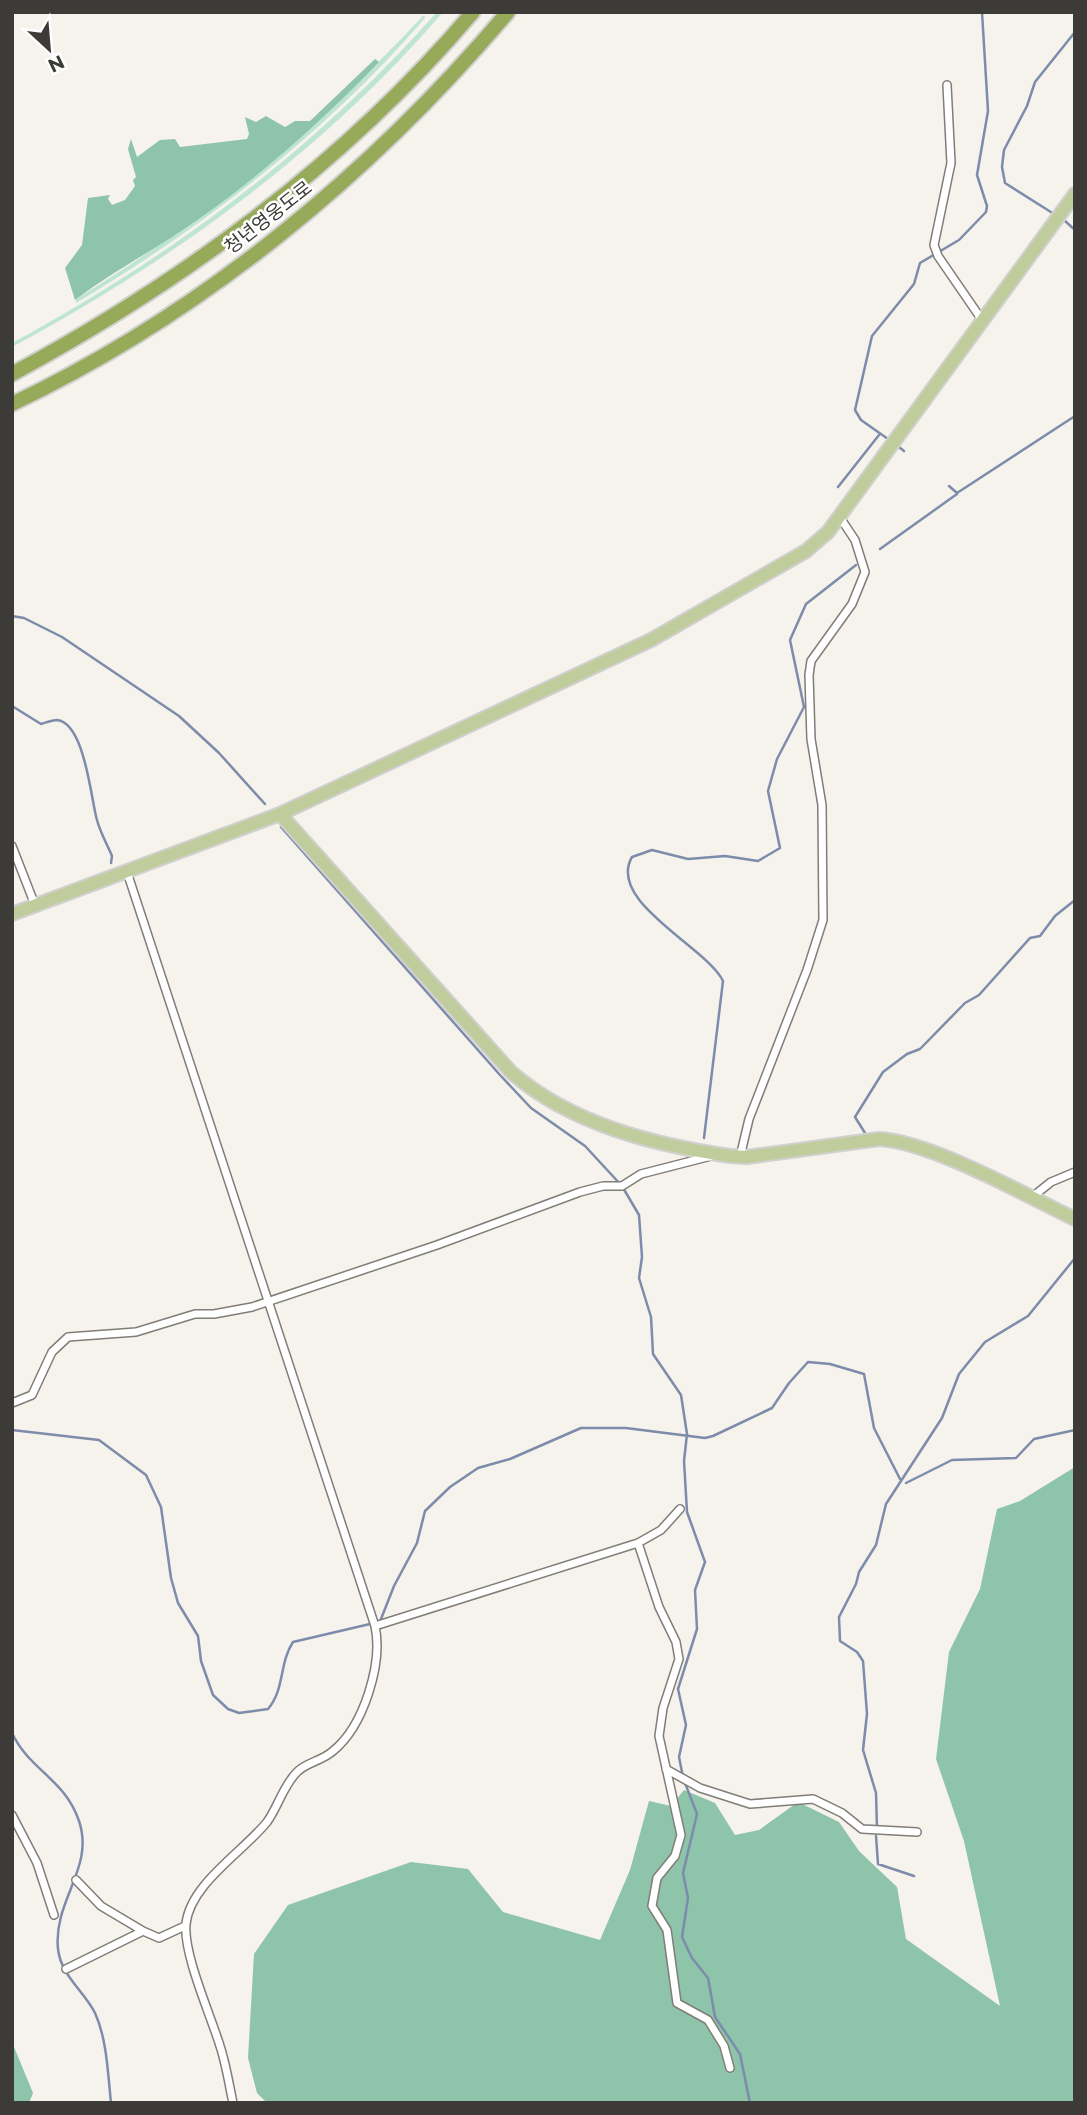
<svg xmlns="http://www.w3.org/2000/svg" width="1087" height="2115" font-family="Montserrat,'Noto Sans KR',sans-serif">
	<rect width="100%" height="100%" fill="#f6f2ec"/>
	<path fill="#bee5d0" d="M 437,12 L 443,12 C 324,151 172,261 12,347 L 12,343 C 171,257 317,148 437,12 Z
		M 424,15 L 425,18 C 327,132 205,226 76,303 L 76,299 C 209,217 317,129 424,15 Z"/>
	<path fill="#8ec4a9" d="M 375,59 L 379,62 C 324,119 264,173 200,218 C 160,247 113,271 75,300 L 65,268 L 82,245 L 88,198 L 110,195 L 108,199 L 112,205 L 125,200 L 135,186 L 133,180 L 136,177 L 128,149 L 131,139 L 137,157 L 160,140 L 175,139 L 180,147 L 247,139 L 249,134 L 245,117 L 256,122 L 266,116 L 285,127 L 295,121 L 310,121 Z
		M 1075,1467 L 1075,2103 L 267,2103 L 257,2093 L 248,2058 L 254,1954 L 288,1905 L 411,1862 L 468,1869 L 503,1912 L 600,1940 L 630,1870 L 649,1801 L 671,1806 L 684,1790 L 715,1803 L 735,1835 L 759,1830 L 798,1802 L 839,1822 L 859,1851 L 897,1887 L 906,1939 L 1000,2006 L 964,1841 L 936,1759 L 949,1652 L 980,1589 L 997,1509 L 1020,1501 Z
		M 12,2042 L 33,2093 L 29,2103 L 12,2103 Z"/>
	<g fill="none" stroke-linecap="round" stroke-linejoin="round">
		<path stroke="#7c8caa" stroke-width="2.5" d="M 1054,214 L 1005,183 L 1002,167 L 1004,150 L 1027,106 L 1035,82 L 1075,32
			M 1065,221 L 1075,230
			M 888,439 L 861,420 L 855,410 L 872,336 L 914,284 L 920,263 L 959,240 L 986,212 L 987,206 L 977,175 L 988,111 L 982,12
			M 899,447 L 904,451
			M 949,486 L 957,493 L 1075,416
			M 838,487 L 879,435
			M 880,549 L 957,494
			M 12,616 L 24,618 L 62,637 L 179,716 L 219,753 L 265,804
			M 12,706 L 41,724 C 45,723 52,720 57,720 C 85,723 91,800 97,820 C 100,832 107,844 112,856 L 111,863
			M 281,827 L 500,1075 L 531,1108 L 585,1146 L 622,1186 L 639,1215 L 642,1257 L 639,1278 L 651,1317 L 653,1354 L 681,1395 L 687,1434 L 684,1461 L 687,1512 L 705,1562 L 695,1590 L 697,1629 L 678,1689 L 686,1725 L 679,1757 L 683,1777
			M 865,1133 L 855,1117 L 883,1072 L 907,1054 L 920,1049 L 965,1003 L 979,995 L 1030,938 L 1040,936 L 1055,916 L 1075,900
			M 704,1138 L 723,981 C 708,948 606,902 632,857 L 652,850 L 688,859 L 725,856 L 758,861 L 780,848 L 768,791 L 777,759 L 804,707 L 790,640 L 806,604 L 856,565
			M 12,1430 L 99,1440 L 146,1475 L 161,1507 L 171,1578 L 178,1603 L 198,1636 L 201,1661 L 213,1695 L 228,1709 L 239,1713 L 268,1709 C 285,1689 279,1663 293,1642 L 370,1624
			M 906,1483 L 952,1460 L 1016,1458 L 1034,1439 L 1075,1430
			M 381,1619 L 394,1586 L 417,1543 L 425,1511 L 450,1487 L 478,1468 L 510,1459 L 581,1428 L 626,1428 L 705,1438 L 713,1436 L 772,1408 L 789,1383 L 808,1362 L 830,1364 L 864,1374 L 874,1428 L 900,1479
			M 12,1733 C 30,1771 65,1779 79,1821 C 95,1868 53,1900 58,1949 C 61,1976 84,1991 95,2013 C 107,2039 108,2075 111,2103
			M 685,1783 L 697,1814 L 683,1873 L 688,1898 L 682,1937 L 692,1958 L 708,1978 L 715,2017 L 740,2054 L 750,2103
			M 877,1829 L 876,1793 L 863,1750 L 867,1714 L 863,1661 L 857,1652 L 840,1641 L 839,1617 L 856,1584 L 859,1572 L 876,1545 L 886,1504 L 942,1418 L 959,1374 L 985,1342 L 1028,1316 L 1075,1258
			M 876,1836 L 878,1864 L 914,1876"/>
		<g stroke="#817d77" stroke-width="10">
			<path id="minor" d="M 947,85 L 951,163 L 934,245 L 938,256 L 982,320
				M 12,846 L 35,905
				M 127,872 L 375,1626 C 383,1663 364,1726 333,1751 C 322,1761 307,1762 297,1772 C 283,1786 278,1807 267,1822 C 243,1852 190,1884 186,1924 C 183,1954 211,2016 220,2046 C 226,2064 229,2084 233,2103
				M 740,1157 L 749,1119 L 807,970 L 823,920 L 822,805 L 811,739 L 809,675 L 811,661 L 852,604 L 865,572 L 855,540 L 839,516
				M 1031,1198 L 1051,1182 L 1075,1172
				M 12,1403 L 32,1395 L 52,1352 L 68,1337 L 136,1332 L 195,1314 L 214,1314 L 252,1307 L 437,1245 L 580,1192 L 603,1186 L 622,1186 L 641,1174 L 711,1156
				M 638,1543 L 659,1607 L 676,1642 L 679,1659 L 663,1708 L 659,1736 L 681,1835 L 675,1856 L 657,1878 L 652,1906 L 667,1930 L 677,2003 L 708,2020 L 724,2046 L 730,2068
				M 375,1626 L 638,1543 L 661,1530 L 680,1509
				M 666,1769 L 700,1788 L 750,1804 L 813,1799 L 842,1813 L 862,1829 L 917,1832
				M 12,1815 L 37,1863 L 54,1915
				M 76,1880 L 101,1906 L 143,1931
				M 66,1969 L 143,1931 L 159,1938 L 185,1926"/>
		</g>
		<g stroke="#d0d0cf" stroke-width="16">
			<path id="primary" d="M 280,814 L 511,1072 C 570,1124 654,1145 730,1156 L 747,1157 L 879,1139 C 932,1142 1025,1195 1075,1219
				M 12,914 L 280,814 L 651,640 L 806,551 L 828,532 L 1075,194"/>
		</g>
		<g stroke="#d0d0cf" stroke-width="18">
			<path id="motorway" d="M 12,374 C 186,280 345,163 473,12
				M 12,404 C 203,313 372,173 508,12"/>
		</g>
		<use href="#minor" stroke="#fff" stroke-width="7"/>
		<use href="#primary" stroke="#c1cc9c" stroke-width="12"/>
		<use href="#motorway" stroke="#97aa5a" stroke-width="14"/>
	</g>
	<g text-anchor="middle" stroke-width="5" stroke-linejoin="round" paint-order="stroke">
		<g font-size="19" fill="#3c3b38" stroke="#fff">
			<text transform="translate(268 217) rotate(-38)" y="7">청년영웅도로</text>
		</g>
	</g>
	<rect width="1087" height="2115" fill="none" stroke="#3c3b38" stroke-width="28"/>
	<g transform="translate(49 49) rotate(154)" stroke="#ffffff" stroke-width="5" paint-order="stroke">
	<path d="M0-5L12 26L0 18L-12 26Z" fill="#3c3b38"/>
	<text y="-10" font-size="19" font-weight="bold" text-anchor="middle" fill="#3c3b38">N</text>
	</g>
</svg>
